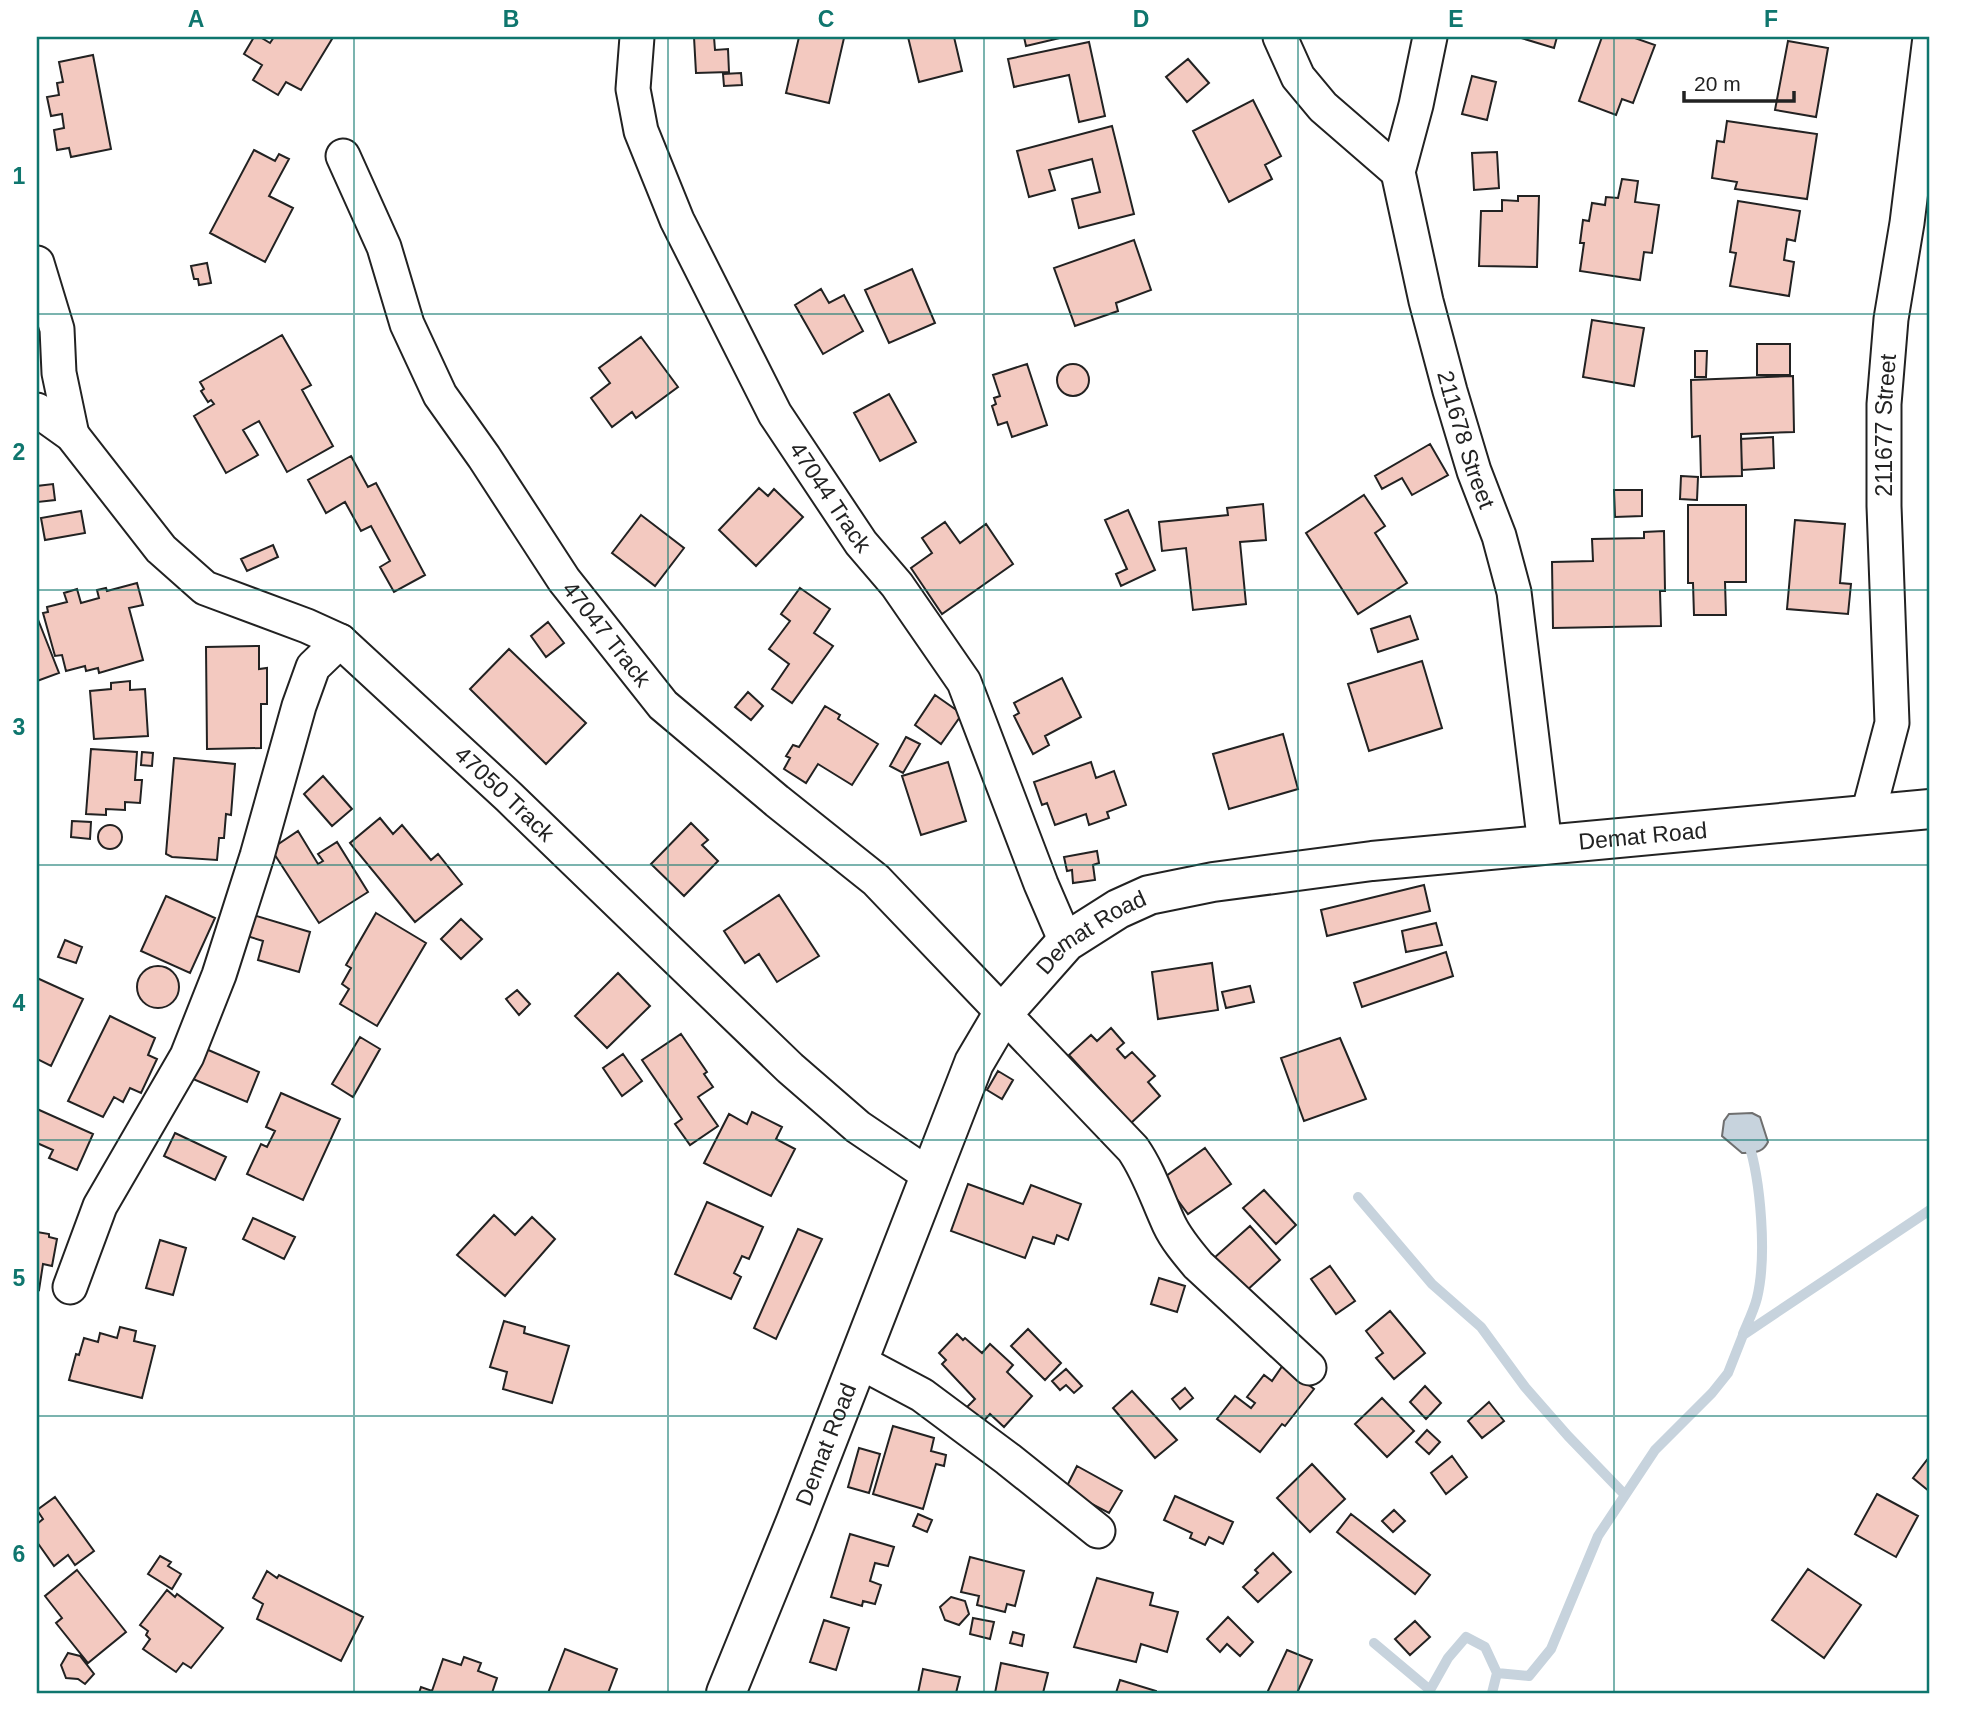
<svg xmlns="http://www.w3.org/2000/svg" width="1967" height="1730" font-family="Arial,sans-serif">
	<rect width="100%" height="100%" fill="#fff"/>
	<path fill="#c7d3dd" stroke="#6f6f6f" stroke-width="2" d="M 1752,1113 L 1760,1117 L 1768,1142 C 1762,1154 1754,1152 1742,1153 L 1722,1136 L 1724,1121 L 1729,1114 Z"/>
	<g fill="none" stroke-linecap="round" stroke-linejoin="round">
		<path stroke="#c7d3dd" stroke-width="10" d="M 1358,1197 L 1432,1284 L 1481,1327 L 1525,1387 L 1568,1436 L 1625,1495
			M 1743,1334 C 1748,1322 1754,1310 1757,1298 C 1767,1257 1761,1181 1748,1141
			M 1374,1643 L 1430,1690 L 1448,1658 L 1466,1637 L 1485,1647 L 1497,1673
			M 1492,1693 L 1497,1673 L 1529,1676 L 1551,1649 L 1598,1536 L 1655,1450 L 1712,1393 L 1728,1373 L 1743,1335 L 1930,1210"/>
	</g>
	<path fill="#f3c9c0" stroke="#222" stroke-width="2" d="M 254,37 L 260,37 L 270,43 L 274,37 L 329,37 L 332,39 L 301,90 L 286,82 L 278,95 L 253,80 L 262,65 L 244,54 Z
		M 694,37 L 714,37 L 715,50 L 728,49 L 729,72 L 696,73 Z
		M 799,37 L 844,38 L 829,103 L 786,93 Z
		M 908,37 L 954,37 L 962,71 L 919,82 Z
		M 1024,37 L 1060,37 L 1060,38 L 1026,46 Z
		M 1518,37 L 1557,37 L 1554,48 Z
		M 1602,37 L 1632,37 L 1655,45 L 1633,103 L 1622,99 L 1616,115 L 1579,101 Z
		M 1788,41 L 1828,48 L 1816,117 L 1775,110 Z
		M 1089,42 L 1105,116 L 1079,122 L 1069,75 L 1014,87 L 1008,59 Z
		M 93,55 L 111,149 L 71,157 L 69,148 L 57,150 L 54,130 L 64,128 L 62,114 L 51,116 L 47,97 L 59,95 L 57,83 L 63,82 L 59,62 Z
		M 1188,59 L 1209,83 L 1187,102 L 1166,77 Z
		M 741,73 L 742,85 L 724,86 L 723,74 Z
		M 1472,76 L 1496,82 L 1487,120 L 1462,114 Z
		M 1253,100 L 1281,156 L 1265,165 L 1272,179 L 1229,202 L 1193,131 Z
		M 1727,121 L 1817,134 L 1807,199 L 1735,189 L 1737,182 L 1712,178 L 1717,141 L 1724,142 Z
		M 1112,126 L 1134,214 L 1079,228 L 1072,199 L 1100,192 L 1092,159 L 1049,170 L 1055,190 L 1029,197 L 1017,151 Z
		M 254,150 L 275,161 L 279,154 L 289,159 L 269,196 L 293,208 L 265,262 L 210,233 Z
		M 1497,152 L 1499,188 L 1474,190 L 1472,153 Z
		M 1622,179 L 1638,181 L 1635,202 L 1659,205 L 1652,253 L 1644,252 L 1640,280 L 1580,271 L 1584,243 L 1580,243 L 1583,220 L 1589,221 L 1592,203 L 1605,205 L 1606,197 L 1618,198 Z
		M 1518,196 L 1539,196 L 1537,267 L 1479,266 L 1481,211 L 1502,211 L 1502,200 L 1518,201 Z
		M 1738,201 L 1800,211 L 1795,241 L 1787,239 L 1784,260 L 1794,262 L 1789,296 L 1730,286 L 1736,253 L 1730,252 Z
		M 1134,240 L 1151,290 L 1116,303 L 1118,311 L 1075,326 L 1054,268 Z
		M 207,263 L 211,283 L 199,285 L 198,279 L 194,279 L 191,266 Z
		M 912,269 L 935,323 L 889,343 L 865,290 Z
		M 821,289 L 829,303 L 844,295 L 863,331 L 823,354 L 795,305 Z
		M 1592,320 L 1644,328 L 1634,386 L 1583,377 Z
		M 282,335 L 311,385 L 302,390 L 333,446 L 287,472 L 259,421 L 243,430 L 258,455 L 226,473 L 194,416 L 214,404 L 211,400 L 208,402 L 201,391 L 204,389 L 200,382 Z
		M 641,337 L 678,387 L 636,418 L 632,412 L 612,427 L 591,398 L 610,383 L 599,368 Z
		M 1757,344 L 1790,344 L 1790,375 L 1757,375 Z
		M 1695,351 L 1707,351 L 1706,377 L 1695,377 Z
		M1057 380a16 16 0 1 1 32 0a16 16 0 1 1-32 0Z
		M 1027,364 L 1047,425 L 1012,437 L 1007,422 L 998,425 L 992,406 L 996,404 L 994,398 L 1000,396 L 993,375 Z
		M 1793,376 L 1794,432 L 1741,434 L 1742,476 L 1701,477 L 1700,436 L 1692,437 L 1691,380 Z
		M 889,394 L 916,442 L 880,461 L 854,413 Z
		M 1773,437 L 1774,468 L 1742,470 L 1741,439 Z
		M 1430,444 L 1448,475 L 1412,495 L 1402,478 L 1382,489 L 1375,476 Z
		M 351,456 L 368,487 L 376,483 L 425,575 L 394,592 L 380,567 L 390,561 L 371,526 L 361,531 L 345,502 L 326,513 L 308,480 Z
		M 1681,476 L 1698,477 L 1697,500 L 1680,499 Z
		M 53,484 L 55,500 L 38,502 L 37,486 Z
		M 759,488 L 768,496 L 774,489 L 803,517 L 756,566 L 719,530 Z
		M 1614,490 L 1642,490 L 1642,516 L 1615,517 Z
		M 1364,495 L 1385,526 L 1375,533 L 1407,583 L 1358,614 L 1306,533 Z
		M 1263,504 L 1266,540 L 1240,542 L 1246,604 L 1193,610 L 1186,548 L 1162,551 L 1159,522 L 1228,515 L 1227,508 Z
		M 1688,505 L 1746,505 L 1746,582 L 1725,582 L 1726,615 L 1694,615 L 1693,583 L 1688,583 Z
		M 1128,510 L 1155,570 L 1121,586 L 1116,574 L 1127,569 L 1105,520 Z
		M 81,511 L 85,533 L 45,540 L 41,518 Z
		M 641,515 L 684,548 L 655,586 L 612,553 Z
		M 1795,520 L 1845,524 L 1840,583 L 1851,584 L 1848,614 L 1787,609 Z
		M 945,522 L 960,543 L 986,524 L 1013,564 L 942,614 L 911,568 L 932,553 L 922,538 Z
		M 1664,531 L 1665,591 L 1660,591 L 1661,626 L 1553,628 L 1552,562 L 1593,561 L 1592,539 L 1644,538 L 1644,532 Z
		M 273,545 L 278,557 L 247,571 L 241,559 Z
		M 137,583 L 143,605 L 129,608 L 143,660 L 99,673 L 98,668 L 86,671 L 85,666 L 66,671 L 62,655 L 55,656 L 43,613 L 48,612 L 47,607 L 67,602 L 64,593 L 77,589 L 81,603 L 99,598 L 97,590 L 106,588 L 107,591 Z
		M 800,588 L 830,609 L 814,633 L 833,646 L 792,703 L 772,689 L 789,664 L 769,649 L 790,621 L 781,614 Z
		M 1410,616 L 1418,639 L 1378,652 L 1371,629 Z
		M 37,617 L 59,673 L 37,681 Z
		M 548,622 L 564,643 L 546,657 L 531,636 Z
		M 259,646 L 259,669 L 267,668 L 267,704 L 261,704 L 261,748 L 207,749 L 206,647 Z
		M 509,649 L 586,723 L 546,764 L 470,689 Z
		M 1422,661 L 1442,728 L 1369,751 L 1348,684 Z
		M 1062,678 L 1081,717 L 1045,736 L 1049,745 L 1033,754 L 1014,716 L 1019,713 L 1014,703 Z
		M 130,681 L 130,690 L 145,689 L 148,736 L 94,739 L 90,691 L 111,689 L 111,683 Z
		M 748,692 L 763,706 L 751,720 L 735,707 Z
		M 935,695 L 962,714 L 941,744 L 915,725 Z
		M 825,706 L 840,715 L 838,719 L 878,744 L 852,785 L 818,764 L 806,783 L 784,769 L 790,758 L 786,756 L 793,745 L 799,747 Z
		M 1283,734 L 1298,789 L 1229,809 L 1213,754 Z
		M 906,737 L 920,744 L 903,773 L 890,766 Z
		M 91,749 L 137,752 L 135,780 L 142,780 L 140,803 L 125,802 L 125,810 L 106,809 L 106,815 L 86,814 Z
		M 142,752 L 153,753 L 152,766 L 141,765 Z
		M 174,758 L 235,764 L 231,815 L 226,814 L 224,838 L 219,838 L 217,860 L 172,857 L 166,854 Z
		M 948,762 L 966,821 L 921,835 L 902,776 Z
		M 1091,762 L 1096,778 L 1114,771 L 1126,805 L 1107,812 L 1109,818 L 1089,825 L 1086,814 L 1055,825 L 1047,803 L 1042,805 L 1034,782 Z
		M 323,776 L 352,809 L 332,826 L 304,794 Z
		M 380,818 L 393,834 L 402,825 L 431,860 L 438,854 L 462,884 L 415,922 L 350,843 Z
		M 72,821 L 91,822 L 90,839 L 71,837 Z
		M 691,823 L 708,840 L 702,845 L 718,861 L 684,896 L 651,864 Z
		M98 837a12 12 0 1 1 24 0a12 12 0 1 1-24 0Z
		M 298,831 L 318,864 L 323,861 L 318,854 L 337,842 L 368,892 L 319,923 L 271,849 Z
		M 1097,851 L 1099,863 L 1093,865 L 1095,880 L 1073,883 L 1072,870 L 1067,871 L 1064,857 Z
		M 1424,885 L 1430,911 L 1327,936 L 1321,910 Z
		M 779,895 L 819,956 L 777,982 L 759,954 L 745,963 L 724,931 Z
		M 166,896 L 215,918 L 190,973 L 141,951 Z
		M 376,913 L 426,943 L 377,1026 L 340,1004 L 349,989 L 342,984 L 351,968 L 346,965 Z
		M 253,915 L 310,932 L 299,972 L 258,960 L 263,941 L 247,936 Z
		M 461,919 L 482,939 L 461,959 L 441,939 Z
		M 1436,923 L 1442,945 L 1406,952 L 1402,931 Z
		M 65,940 L 82,947 L 76,963 L 58,957 Z
		M 1446,952 L 1453,976 L 1362,1007 L 1354,983 Z
		M 1212,963 L 1218,1010 L 1158,1019 L 1152,972 Z
		M137 987a21 21 0 1 1 42 0a21 21 0 1 1-42 0Z
		M 618,973 L 650,1006 L 607,1048 L 575,1016 Z
		M 37,978 L 83,999 L 51,1066 L 37,1059 Z
		M 1250,986 L 1254,1002 L 1226,1008 L 1222,992 Z
		M 517,990 L 530,1004 L 519,1015 L 506,999 Z
		M 110,1016 L 155,1038 L 148,1055 L 157,1059 L 141,1093 L 130,1088 L 123,1102 L 114,1097 L 103,1117 L 68,1101 Z
		M 1111,1028 L 1124,1043 L 1117,1049 L 1125,1058 L 1132,1052 L 1155,1076 L 1148,1082 L 1160,1096 L 1131,1123 L 1069,1055 L 1091,1035 L 1097,1041 Z
		M 681,1034 L 707,1072 L 704,1074 L 713,1087 L 698,1097 L 718,1126 L 690,1145 L 675,1124 L 682,1119 L 642,1060 Z
		M 360,1037 L 380,1049 L 353,1097 L 332,1084 Z
		M 1340,1038 L 1366,1099 L 1304,1121 L 1281,1058 Z
		M 206,1049 L 259,1072 L 247,1102 L 193,1079 Z
		M 623,1054 L 642,1081 L 622,1096 L 603,1068 Z
		M 998,1071 L 1013,1080 L 1002,1099 L 987,1090 Z
		M 281,1093 L 340,1119 L 303,1200 L 247,1174 L 261,1144 L 267,1147 L 275,1131 L 266,1127 Z
		M 37,1109 L 93,1134 L 77,1170 L 49,1158 L 53,1150 L 37,1143 Z
		M 752,1112 L 782,1127 L 776,1139 L 795,1149 L 771,1196 L 704,1163 L 729,1114 L 747,1124 Z
		M 175,1133 L 226,1157 L 215,1180 L 164,1156 Z
		M 1205,1148 L 1231,1184 L 1188,1214 L 1162,1179 Z
		M 968,1184 L 1023,1204 L 1031,1185 L 1081,1204 L 1068,1240 L 1057,1235 L 1054,1244 L 1033,1237 L 1025,1258 L 951,1231 Z
		M 1264,1190 L 1296,1225 L 1276,1244 L 1243,1208 Z
		M 707,1202 L 763,1227 L 749,1259 L 742,1256 L 734,1273 L 741,1277 L 731,1299 L 675,1274 Z
		M 494,1215 L 515,1235 L 532,1217 L 555,1239 L 505,1296 L 457,1255 Z
		M 253,1218 L 295,1237 L 284,1259 L 243,1239 Z
		M 1250,1226 L 1280,1260 L 1245,1292 L 1214,1258 Z
		M 798,1229 L 822,1239 L 776,1339 L 754,1328 Z
		M 37,1232 L 49,1234 L 49,1237 L 57,1239 L 52,1266 L 43,1264 L 39,1290 L 37,1289 Z
		M 160,1240 L 186,1248 L 173,1295 L 146,1288 Z
		M 1330,1266 L 1355,1301 L 1336,1314 L 1311,1279 Z
		M 1159,1278 L 1185,1286 L 1177,1312 L 1151,1304 Z
		M 1390,1311 L 1425,1353 L 1394,1379 L 1376,1358 L 1383,1353 L 1366,1331 Z
		M 504,1321 L 525,1327 L 524,1333 L 569,1346 L 552,1403 L 503,1389 L 507,1372 L 490,1367 Z
		M 120,1327 L 136,1331 L 134,1341 L 155,1346 L 142,1398 L 69,1380 L 76,1354 L 79,1355 L 84,1338 L 98,1342 L 100,1333 L 117,1338 Z
		M 1028,1329 L 1061,1363 L 1045,1380 L 1011,1346 Z
		M 957,1334 L 963,1340 L 965,1338 L 982,1353 L 990,1344 L 1013,1365 L 1007,1372 L 1032,1396 L 1004,1427 L 990,1414 L 981,1424 L 965,1409 L 975,1399 L 942,1364 L 946,1360 L 939,1353 Z
		M 1283,1365 L 1314,1389 L 1285,1426 L 1282,1424 L 1260,1452 L 1217,1419 L 1235,1396 L 1251,1408 L 1255,1403 L 1247,1397 L 1264,1375 L 1272,1381 Z
		M 1066,1369 L 1082,1386 L 1074,1393 L 1066,1385 L 1060,1390 L 1052,1381 Z
		M 1425,1386 L 1441,1403 L 1426,1419 L 1410,1402 Z
		M 1185,1388 L 1193,1398 L 1180,1409 L 1172,1399 Z
		M 1132,1391 L 1177,1440 L 1155,1458 L 1113,1408 Z
		M 1382,1398 L 1414,1431 L 1387,1457 L 1355,1424 Z
		M 1489,1402 L 1504,1421 L 1482,1438 L 1468,1421 Z
		M 893,1426 L 934,1438 L 931,1451 L 946,1455 L 944,1466 L 936,1464 L 923,1509 L 873,1494 Z
		M 1427,1430 L 1440,1442 L 1429,1454 L 1416,1442 Z
		M 859,1448 L 880,1454 L 869,1493 L 848,1487 Z
		M 1452,1456 L 1467,1477 L 1446,1494 L 1431,1473 Z
		M 1930,1456 L 1930,1492 L 1913,1478 Z
		M 1312,1464 L 1345,1499 L 1310,1532 L 1277,1498 Z
		M 1077,1466 L 1122,1491 L 1109,1513 L 1065,1490 Z
		M 1877,1494 L 1918,1516 L 1896,1557 L 1855,1534 Z
		M 1175,1496 L 1233,1522 L 1223,1544 L 1209,1537 L 1205,1545 L 1190,1538 L 1192,1533 L 1164,1520 Z
		M 55,1497 L 94,1551 L 75,1565 L 68,1555 L 54,1566 L 37,1542 L 37,1524 L 43,1519 L 37,1510 Z
		M 1394,1510 L 1405,1521 L 1393,1532 L 1382,1521 Z
		M 918,1514 L 932,1520 L 927,1532 L 913,1526 Z
		M 1351,1514 L 1430,1575 L 1415,1594 L 1337,1532 Z
		M 850,1534 L 894,1547 L 888,1566 L 875,1563 L 870,1581 L 881,1585 L 875,1604 L 863,1601 L 862,1606 L 831,1597 Z
		M 1273,1553 L 1291,1572 L 1258,1602 L 1243,1587 L 1258,1573 L 1255,1570 Z
		M 160,1556 L 171,1562 L 168,1566 L 181,1574 L 172,1589 L 148,1574 Z
		M 970,1557 L 1024,1571 L 1015,1606 L 1007,1604 L 1005,1612 L 977,1605 L 979,1596 L 961,1592 Z
		M 1808,1569 L 1861,1605 L 1824,1658 L 1772,1620 Z
		M 77,1570 L 126,1632 L 88,1663 L 56,1623 L 62,1618 L 45,1596 Z
		M 267,1571 L 277,1578 L 279,1575 L 363,1617 L 341,1661 L 257,1619 L 263,1604 L 253,1598 Z
		M 1097,1578 L 1153,1593 L 1150,1605 L 1178,1612 L 1167,1652 L 1141,1644 L 1136,1662 L 1074,1647 Z
		M 167,1590 L 175,1597 L 177,1594 L 223,1628 L 191,1668 L 183,1663 L 176,1672 L 143,1649 L 150,1639 L 146,1635 L 148,1631 L 140,1625 Z
		M 951,1597 L 965,1601 L 969,1614 L 959,1625 L 945,1620 L 940,1607 Z
		M 1228,1617 L 1253,1642 L 1240,1656 L 1227,1644 L 1220,1652 L 1207,1639 Z
		M 973,1618 L 994,1622 L 990,1639 L 970,1634 Z
		M 824,1620 L 849,1628 L 836,1670 L 810,1662 Z
		M 1415,1621 L 1430,1637 L 1410,1655 L 1395,1639 Z
		M 1013,1632 L 1024,1635 L 1022,1646 L 1010,1643 Z
		M 565,1649 L 617,1669 L 608,1693 L 548,1693 Z
		M 1287,1650 L 1312,1660 L 1297,1693 L 1267,1693 Z
		M 68,1653 L 80,1656 L 94,1674 L 85,1684 L 78,1679 L 66,1678 L 61,1665 Z
		M 464,1657 L 481,1663 L 478,1671 L 497,1678 L 492,1693 L 419,1693 L 421,1687 L 432,1691 L 443,1659 L 461,1665 Z
		M 1001,1663 L 1048,1673 L 1043,1693 L 995,1693 Z
		M 923,1669 L 960,1677 L 956,1693 L 918,1693 Z
		M 1120,1680 L 1156,1691 L 1156,1693 L 1116,1693 Z"/>
	<g fill="none" stroke-linecap="round" stroke-linejoin="round">
		<g stroke="#222" stroke-width="37">
			<g id="street">
				<path id="s1" d="M 637,37 L 633,89 L 641,131 L 677,220 L 775,414 L 861,543 L 897,585 L 964,682 L 1041,884 L 1066,942"/>
				<path d="M 1280,37 L 1298,77 L 1323,107 L 1398,172"/>
				<path id="s2" d="M 1430,37 L 1416,105 L 1398,172 L 1426,301 L 1450,391 L 1474,471 L 1499,536 L 1514,592 L 1545,845"/>
				<path id="s3" d="M 343,156 L 384,247 L 407,324 L 440,395 L 484,457 L 564,580 L 663,705 L 777,801 L 876,880 L 1133,1149 C 1149,1172 1157,1198 1169,1224 C 1176,1239 1187,1252 1198,1265 L 1309,1368"/>
				<path d="M 37,263 L 57,329 L 59,373 L 72,435"/>
				<path id="s4" d="M 37,410 L 72,435 L 161,549 L 205,588 L 307,626 L 340,641 L 509,797 L 790,1068 L 858,1127 L 929,1175"/>
				<path id="s5" d="M 1868,814 L 1892,723 L 1884,506 L 1884,404 L 1891,319 L 1907,223 L 1930,37"/>
				<path d="M 70,1287 L 100,1206 L 187,1056 L 219,975 L 257,856 L 299,706 L 313,667 L 340,641"/>
				<path d="M 858,1361 L 922,1395 L 1008,1459 L 1098,1531"/>
			</g>
		</g>
		<g stroke="#222" stroke-width="42">
			<g id="secondary">
				<path id="s6" d="M 726,1693 L 796,1521 L 974,1063 L 1004,1012 L 1066,942 L 1118,909 L 1149,895 L 1213,882 L 1372,861 L 1930,809"/>
			</g>
		</g>
		<use href="#street" stroke="#fff" stroke-width="33"/>
		<use href="#secondary" stroke="#fff" stroke-width="38"/>
	</g>
	<path fill="none" stroke="#0f766e" stroke-width="2" stroke-opacity="0.55" d="M 354,37 L 354,1693M 668,37 L 668,1693M 984,37 L 984,1693M 1298,37 L 1298,1693M 1614,37 L 1614,1693M 37,314 L 1930,314M 37,590 L 1930,590M 37,865 L 1930,865M 37,1140 L 1930,1140M 37,1416 L 1930,1416"/>
	<g text-anchor="middle" stroke-width="5" stroke-linejoin="round" paint-order="stroke">
		<g font-size="23" fill="#222" stroke="#fff">
			<text dy="8" stroke="none"><textPath href="#s5" startOffset="392">211677 Street</textPath></text>
			<text dy="8" stroke="none"><textPath href="#s2" startOffset="415">211678 Street</textPath></text>
			<text dy="8" stroke="none"><textPath href="#s1" startOffset="508">47044 Track</textPath></text>
			<text dy="8" stroke="none"><textPath href="#s3" startOffset="550">47047 Track</textPath></text>
			<text dy="8" stroke="none"><textPath href="#s4" startOffset="616">47050 Track</textPath></text>
			<text dy="8" stroke="none"><textPath href="#s6" startOffset="1423">Demat Road</textPath></text>
			<text dy="8" stroke="none"><textPath href="#s6" startOffset="856">Demat Road</textPath></text>
			<text dy="8" stroke="none"><textPath href="#s6" startOffset="268">Demat Road</textPath></text>
		</g>
	</g>
	<rect width="1967" height="1730" fill="none" stroke="#ffffff" stroke-width="77"/>
	<path d="M1684 91v10h110v-10" fill="none" stroke="#222222" stroke-width="3.5"/>
	<text x="1694" y="91" font-size="21" fill="#222222" stroke="#ffffff" stroke-width="5" paint-order="stroke">20 m</text>
	<rect x="38" y="38" width="1890" height="1654" fill="none" stroke="#0f766e" stroke-width="2.5"/>
	<g font-size="23" text-anchor="middle" font-weight="bold" fill="#0f766e">
		<text x="196" y="27">A</text>
		<text x="511" y="27">B</text>
		<text x="826" y="27">C</text>
		<text x="1141" y="27">D</text>
		<text x="1456" y="27">E</text>
		<text x="1771" y="27">F</text>
		<text x="19" y="184">1</text>
		<text x="19" y="460">2</text>
		<text x="19" y="735">3</text>
		<text x="19" y="1011">4</text>
		<text x="19" y="1286">5</text>
		<text x="19" y="1562">6</text>
	</g>
</svg>
